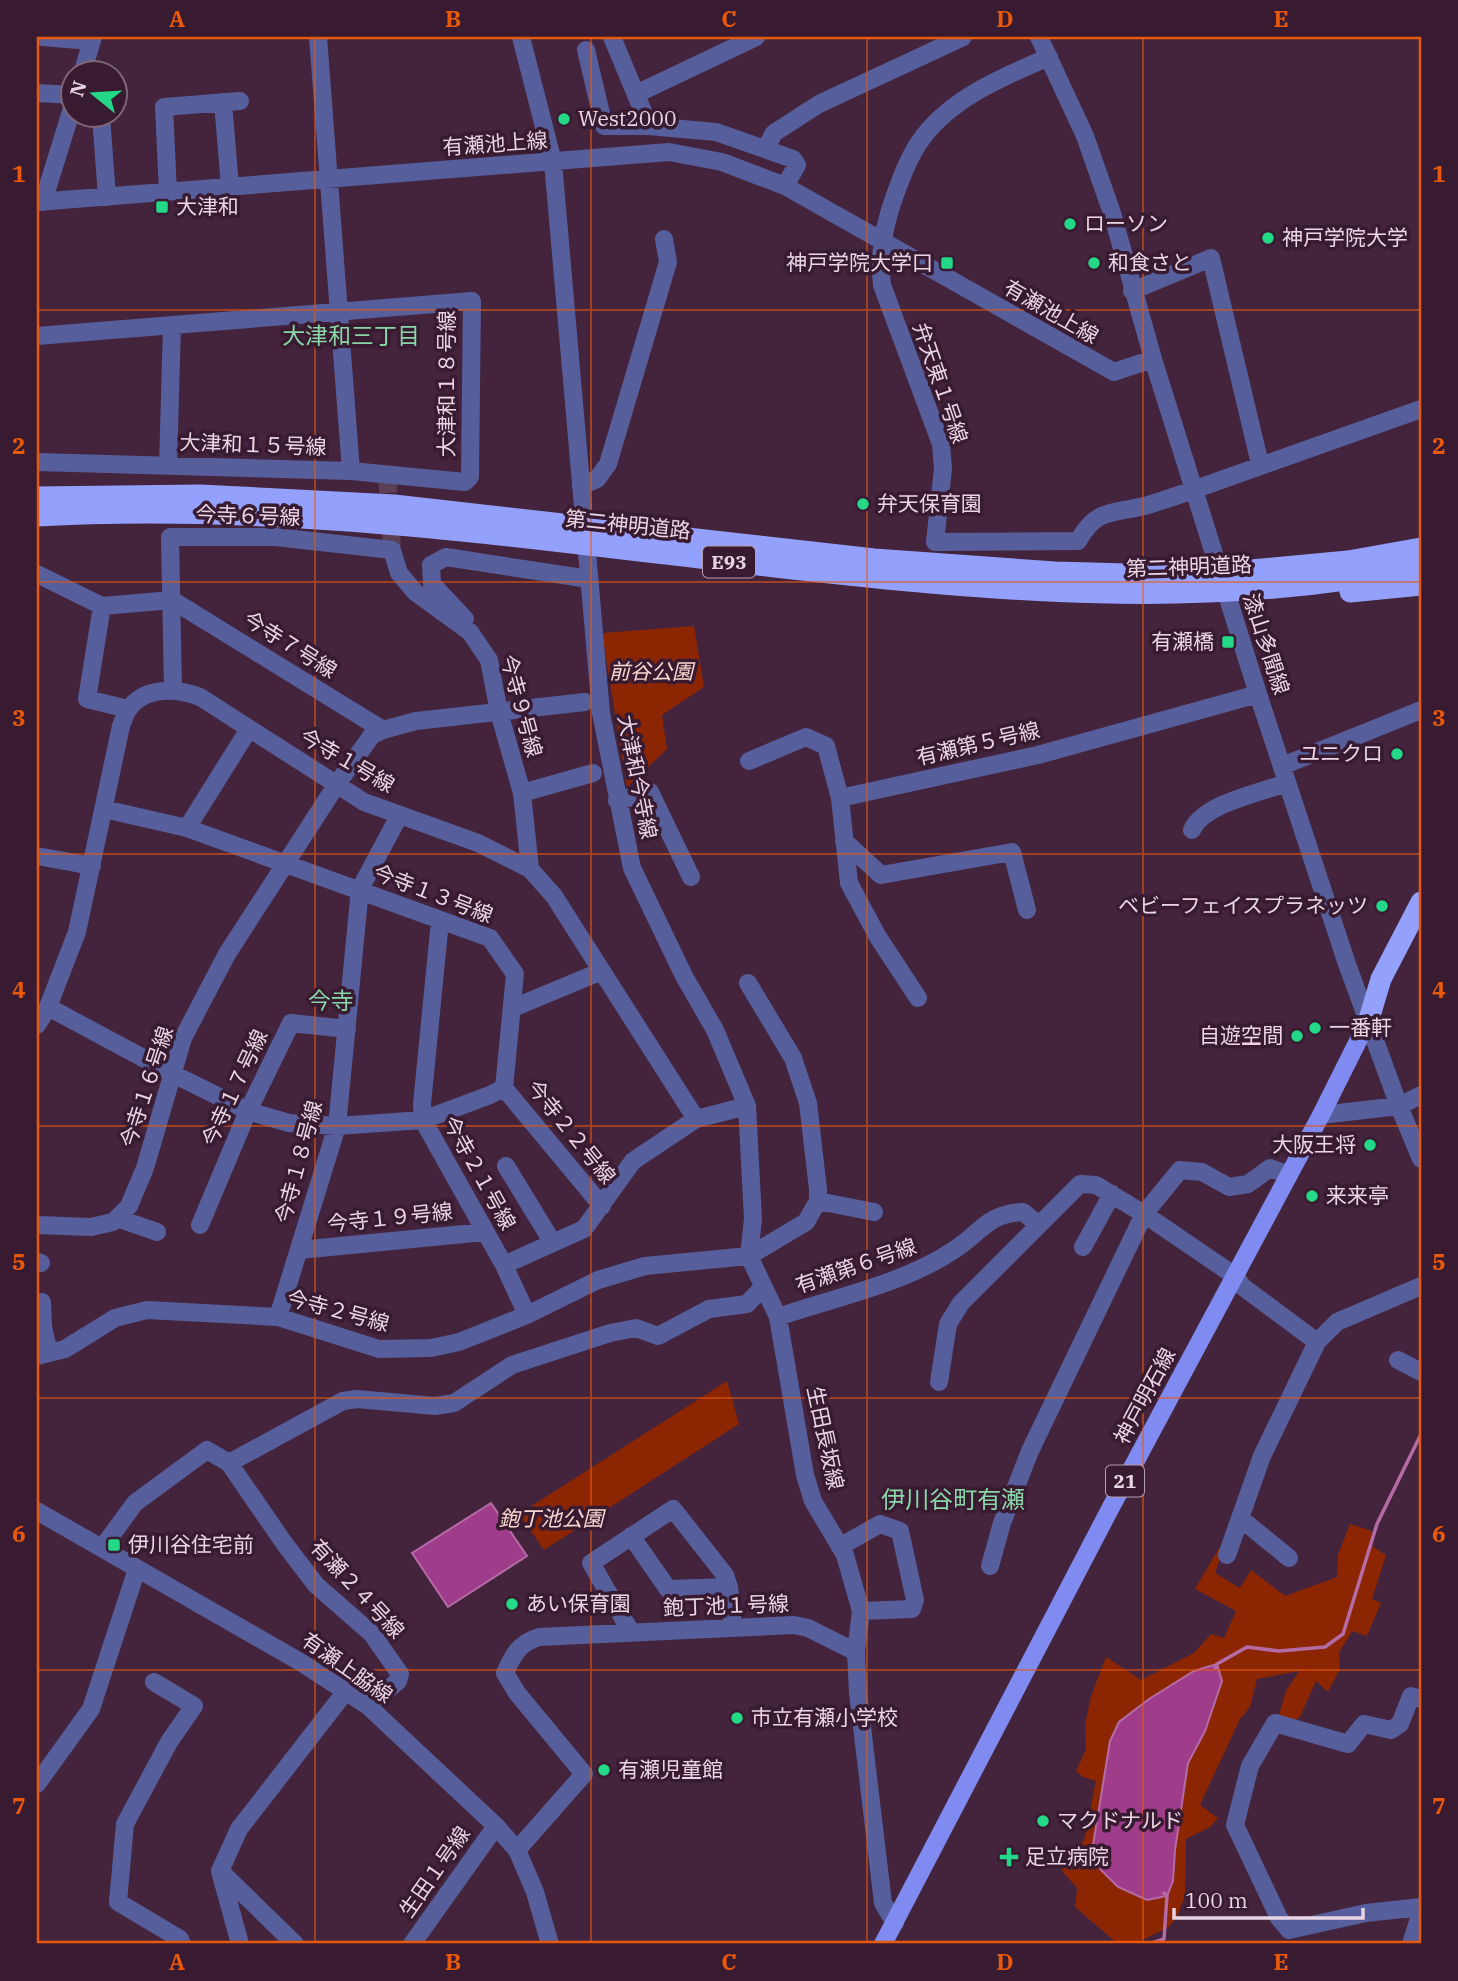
<svg xmlns="http://www.w3.org/2000/svg" width="1458" height="1981" font-family="'IBM Plex Serif','Noto Sans JP',serif">
	<rect width="100%" height="100%" fill="#43243c"/>
	<path fill="#8c2602" fill-rule="evenodd" d="M 694,626 L 704,687 L 662,715 L 667,749 L 627,787 L 602,633 Z
		M 727,1381 L 739,1424 L 544,1550 L 519,1514 Z
		M 1350,1524 L 1372,1531 L 1370,1545 L 1386,1555 L 1372,1599 L 1381,1603 L 1367,1636 L 1352,1631 L 1339,1653 L 1340,1669 L 1328,1692 L 1316,1681 L 1300,1717 L 1290,1723 L 1278,1718 L 1286,1691 L 1299,1671 L 1257,1679 L 1250,1707 L 1240,1719 L 1200,1805 L 1218,1818 L 1210,1827 L 1186,1839 L 1185,1896 L 1177,1916 L 1169,1927 L 1134,1944 L 1118,1944 L 1075,1907 L 1077,1888 L 1062,1871 L 1064,1860 L 1084,1840 L 1096,1781 L 1083,1777 L 1076,1771 L 1086,1749 L 1085,1725 L 1091,1696 L 1106,1657 L 1141,1680 L 1194,1653 L 1211,1634 L 1224,1638 L 1236,1611 L 1195,1589 L 1219,1548 L 1222,1552 L 1215,1573 L 1240,1588 L 1251,1570 L 1285,1596 L 1337,1577 L 1338,1555 ZM 1194,1671 L 1205,1731 L 1188,1762 L 1175,1850 L 1173,1881 L 1097,1813 L 1119,1722 L 1149,1699 Z"/>
	<path fill="#9f3d8b" stroke="#b56ba5" stroke-width="2" d="M 491,1503 L 527,1556 L 448,1607 L 412,1553 Z
		M 1217,1664 L 1222,1681 L 1205,1731 L 1188,1763 L 1175,1850 L 1173,1881 L 1167,1896 L 1147,1900 L 1118,1887 L 1101,1870 L 1092,1851 L 1110,1741 L 1119,1722 L 1149,1699 L 1194,1671 Z"/>
	<g fill="none" stroke-linecap="round" stroke-linejoin="round">
		<path stroke="#b56ba5" stroke-width="3.5" d="M 1215,1668 L 1217,1664 L 1247,1647 L 1279,1651 L 1325,1647 L 1343,1634 L 1377,1524 L 1421,1434
			M 1149,1944 L 1164,1939 L 1167,1896 L 1164,1893"/>
		<path stroke="#5c3f55" stroke-width="18" stroke-dasharray="18 9" stroke-linecap="butt" d="M 387,475 L 392,550"/>
		<path stroke="#565e9c" stroke-width="18" d="M 42,37 L 92,41
			M 521,37 L 553,162 L 601,713 L 632,868 L 684,976 L 715,1030 L 747,1106 L 753,1219 L 749,1256 L 778,1317 L 805,1475 L 813,1501 L 845,1555 L 861,1611 L 856,1652 L 858,1693 L 883,1903 L 895,1923
			M 612,37 L 649,126
			M 1039,37 L 1085,136 L 1112,213 L 1153,359 L 1258,694 L 1347,964 L 1399,1106 L 1421,1159
			M 586,50 L 604,126 L 649,126 L 716,132 L 793,159 L 797,165 L 785,186
			M 1049,57 C 1005,76 953,97 923,137 C 910,154 902,176 895,195 C 884,225 878,254 882,285 L 941,444 L 943,469 L 935,542 L 1078,541 C 1097,508 1111,514 1144,506 C 1154,504 1165,499 1176,496 L 1421,409
			M 82,74 L 93,37
			M 37,93 L 74,95
			M 636,94 L 756,37
			M 223,102 L 230,187
			M 101,116 L 107,197
			M 765,149 L 774,133 L 819,104 L 963,37
			M 168,192 L 164,107 L 240,101
			M 37,202 L 669,152 L 722,162 L 785,186 L 1114,372 L 1153,359
			M 43,202 L 74,102
			M 1132,291 L 1211,258 L 1260,464
			M 37,336 L 472,301 L 470,477 L 465,482 L 351,471
			M 37,462 L 351,471 L 318,37
			M 168,466 L 172,325
			M 581,486 L 597,479 L 608,464 L 668,262 L 664,239
			M 37,574 L 102,606 L 172,600 L 383,730
			M 102,606 L 87,699 L 128,709
			M 465,619 L 432,584 L 431,565 L 446,557 L 589,579
			M 173,690 L 170,537 L 276,537 L 392,550 L 399,573 L 415,592 L 470,632 L 489,660 L 499,712 L 522,793 L 530,869
			M 749,761 L 806,737 L 826,746 L 840,798 L 1038,755 L 1258,694
			M 1282,766 L 1421,710
			M 522,793 L 593,773
			M 840,798 L 849,883 L 878,937 L 918,998
			M 617,801 L 650,792 L 691,877
			M 187,828 L 249,729
			M 1192,830 C 1203,804 1261,792 1287,783
			M 844,841 L 881,875 L 1012,852 L 1027,910
			M 37,856 L 92,866
			M 440,921 L 422,1104 L 423,1120 L 504,1265 L 527,1315
			M 48,1007 L 173,1074 L 248,1111 L 289,1123 L 337,1126 L 423,1120 L 490,1095 L 504,1088 L 515,974 L 490,938 L 187,828 L 104,809
			M 513,1008 L 602,971
			M 37,1025 L 48,1007 L 77,932 L 121,726 C 123,721 125,714 128,710 C 144,686 177,688 200,697 L 364,802 L 478,843 L 530,869 L 554,896 L 696,1119
			M 504,1088 L 602,1206
			M 1321,1115 L 1399,1106 L 1421,1095
			M 506,1166 L 553,1243
			M 818,1201 L 874,1212
			M 117,1218 L 157,1232
			M 37,1225 L 91,1227 L 113,1222 L 129,1206 L 145,1168 L 183,1038 L 227,954 L 337,784 L 372,735 L 383,730 L 416,721 L 585,702
			M 200,1225 L 248,1111 L 291,1023 L 347,1029
			M 1083,1247 L 1112,1194
			M 299,1250 L 485,1232
			M 37,1262 L 41,1263
			M 504,1265 L 584,1229 L 633,1161 L 696,1119 L 747,1106
			M 42,1302 L 43,1327 L 49,1353
			M 278,1317 L 337,1126 L 360,889 L 399,816
			M 778,1317 C 836,1297 903,1284 954,1250 C 982,1232 986,1214 1023,1212 L 1039,1225 L 1080,1184 L 1096,1185 L 1144,1214 L 1235,1276 L 1243,1287 L 1317,1342 L 1337,1322 L 1421,1286
			M 37,1356 L 65,1349 L 115,1318 L 147,1310 L 278,1317 L 379,1349 L 431,1348 L 459,1342 L 527,1315 L 598,1280 L 645,1266 L 749,1256 L 806,1222 L 818,1201 L 818,1189 L 808,1103 L 793,1058 L 748,983
			M 1398,1360 L 1421,1372
			M 939,1382 L 948,1324 L 961,1303 L 1039,1225
			M 229,1463 L 284,1543 L 316,1585 L 372,1634 L 400,1674 L 398,1681 L 368,1706
			M 37,1511 L 302,1663 L 368,1706 L 496,1826 L 517,1850 L 535,1892 L 550,1944
			M 1240,1518 L 1289,1558
			M 631,1536 L 668,1589 L 729,1587
			M 841,1546 L 880,1524 L 900,1531 L 915,1600 L 912,1609 L 861,1611
			M 102,1548 L 135,1503 L 207,1450 L 229,1463 L 343,1401 L 357,1399 L 435,1406 L 454,1403 L 512,1365 L 610,1333 L 636,1328 L 658,1336 L 709,1309 L 747,1304 L 763,1287
			M 1227,1555 L 1262,1456 L 1317,1342
			M 990,1566 L 1002,1523 L 1030,1451 L 1144,1214 L 1180,1170 L 1202,1172 L 1229,1187 L 1248,1184 L 1270,1168 L 1289,1175
			M 631,1632 L 591,1563 L 673,1509 L 725,1575 L 729,1587 L 733,1628
			M 154,1682 L 194,1706 L 169,1742 L 125,1824 L 118,1902 L 180,1939 L 182,1944
			M 1421,1699 L 1411,1696 L 1400,1724 L 1391,1730 L 1364,1724 L 1348,1744 L 1275,1723 L 1250,1766 L 1235,1825 L 1279,1918 L 1289,1930 L 1366,1913 L 1421,1907
			M 37,1784 L 91,1709 L 137,1569
			M 517,1850 L 584,1774 L 517,1693 L 505,1673 C 513,1655 519,1643 539,1637 L 794,1625 L 808,1628 L 856,1652
			M 220,1871 L 295,1944
			M 240,1944 L 220,1871 L 239,1829 L 346,1691
			M 412,1944 L 496,1826
			M 1411,1944 L 1421,1912"/>
		<path stroke="#7f8bf0" stroke-width="18" d="M 883,1944 L 1110,1509 L 1321,1115 L 1369,1019"/>
		<path stroke="#94a1fc" stroke-width="21" d="M 37,497 L 200,495 L 394,505 L 874,559 L 1055,572 L 1164,575 L 1230,572 L 1348,561 L 1421,548
			M 37,516 C 284,502 530,539 775,567 C 989,591 1208,612 1421,567
			M 1350,592 L 1421,585
			M 1369,1019 L 1381,979 L 1421,902"/>
	</g>
	<path fill="none" stroke="#e8590c" stroke-width="2" stroke-opacity="0.55" d="M 315,37 L 315,1944M 591,37 L 591,1944M 867,37 L 867,1944M 1143,37 L 1143,1944M 37,310 L 1421,310M 37,582 L 1421,582M 37,854 L 1421,854M 37,1126 L 1421,1126M 37,1398 L 1421,1398M 37,1670 L 1421,1670"/>
	<g fill="#23d886" stroke="#381a31" stroke-width="2.5">
		<circle cx="564" cy="119" r="7"/>
		<rect x="155" y="200" width="14" height="14" rx="3.5"/>
		<circle cx="1070" cy="224" r="7"/>
		<circle cx="1268" cy="238" r="7"/>
		<rect x="940" y="256" width="14" height="14" rx="3.5"/>
		<circle cx="1094" cy="263" r="7"/>
		<circle cx="863" cy="504" r="7"/>
		<rect x="1221" y="635" width="14" height="14" rx="3.5"/>
		<circle cx="1397" cy="754" r="7"/>
		<circle cx="1382" cy="906" r="7"/>
		<circle cx="1315" cy="1028" r="7"/>
		<circle cx="1297" cy="1036" r="7"/>
		<circle cx="1370" cy="1145" r="7"/>
		<circle cx="1312" cy="1196" r="7"/>
		<rect x="107" y="1538" width="14" height="14" rx="3.5"/>
		<circle cx="512" cy="1604" r="7"/>
		<circle cx="737" cy="1718" r="7"/>
		<circle cx="604" cy="1770" r="7"/>
		<circle cx="1043" cy="1821" r="7"/>
		<path d="M1005.5 1846.5h7v7h7v7h-7v7h-7v-7h-7v-7h7z"/>
	</g>
	<g text-anchor="middle" stroke-width="7" stroke-linejoin="round" paint-order="stroke">
		<g fill="#381a31" stroke="#b49dae" stroke-width="2">
			<rect x="703" y="546.5" width="52" height="31" rx="5"/>
			<rect x="1106" y="1465.5" width="38" height="31" rx="5"/>
		</g>
		<g font-size="19" font-weight="bold" fill="#e9d5e3">
			<text x="729" y="569">E93</text>
			<text x="1125" y="1488">21</text>
		</g>
		<g font-size="21" fill="#e9d5e3" stroke="#381a31" text-anchor="start">
			<text x="578" y="126">West2000</text>
			<text x="176" y="214">大津和</text>
			<text x="1084" y="231">ローソン</text>
			<text x="1282" y="245">神戸学院大学</text>
			<text x="933" y="270" text-anchor="end">神戸学院大学口</text>
			<text x="1108" y="270">和食さと</text>
			<text x="877" y="511">弁天保育園</text>
			<text x="1214" y="649" text-anchor="end">有瀬橋</text>
			<text x="1383" y="761" text-anchor="end">ユニクロ</text>
			<text x="1368" y="913" text-anchor="end">ベビーフェイスプラネッツ</text>
			<text x="1329" y="1035">一番軒</text>
			<text x="1283" y="1043" text-anchor="end">自遊空間</text>
			<text x="1356" y="1152" text-anchor="end">大阪王将</text>
			<text x="1326" y="1203">来来亭</text>
			<text x="128" y="1552">伊川谷住宅前</text>
			<text x="526" y="1611">あい保育園</text>
			<text x="751" y="1725">市立有瀬小学校</text>
			<text x="618" y="1777">有瀬児童館</text>
			<text x="1057" y="1828">マクドナルド</text>
			<text x="1025" y="1864">足立病院</text>
		</g>
		<g font-size="21" fill="#e9d5e3" stroke="#381a31">
			<text transform="translate(495 144) rotate(-4)" y="7">有瀬池上線</text>
			<text transform="translate(1051 312) rotate(30)" y="7">有瀬池上線</text>
			<text transform="translate(940 383) rotate(71)" y="7">弁天東１号線</text>
			<text transform="translate(447 384) rotate(-90)" y="7">大津和１８号線</text>
			<text transform="translate(253 445) rotate(2)" y="7">大津和１５号線</text>
			<text transform="translate(248 516) rotate(2)" y="7">今寺６号線</text>
			<text transform="translate(628 525) rotate(6)" y="7">第二神明道路</text>
			<text transform="translate(1189 567) rotate(-2)" y="7">第二神明道路</text>
			<text transform="translate(1266 644) rotate(72)" y="7">漆山多聞線</text>
			<text transform="translate(290 645) rotate(32)" y="7">今寺７号線</text>
			<text transform="translate(521 706) rotate(75)" y="7">今寺９号線</text>
			<text transform="translate(978 744) rotate(-13)" y="7">有瀬第５号線</text>
			<text transform="translate(347 761) rotate(30)" y="7">今寺１号線</text>
			<text transform="translate(637 777) rotate(79)" y="7">大津和今寺線</text>
			<text transform="translate(433 894) rotate(21)" y="7">今寺１３号線</text>
			<text transform="translate(147 1087) rotate(-72)" y="7">今寺１６号線</text>
			<text transform="translate(235 1088) rotate(-65)" y="7">今寺１７号線</text>
			<text transform="translate(571 1132) rotate(51)" y="7">今寺２２号線</text>
			<text transform="translate(299 1162) rotate(-75)" y="7">今寺１８号線</text>
			<text transform="translate(479 1173) rotate(61)" y="7">今寺２１号線</text>
			<text transform="translate(390 1218) rotate(-6)" y="7">今寺１９号線</text>
			<text transform="translate(856 1266) rotate(-19)" y="7">有瀬第６号線</text>
			<text transform="translate(338 1311) rotate(15)" y="7">今寺２号線</text>
			<text transform="translate(1145 1396) rotate(-62)" y="7">神戸明石線</text>
			<text transform="translate(825 1438) rotate(78)" y="7">生田長坂線</text>
			<text transform="translate(357 1589) rotate(47)" y="7">有瀬２４号線</text>
			<text transform="translate(726 1606) rotate(-2)" y="7">鉋丁池１号線</text>
			<text transform="translate(347 1668) rotate(35)" y="7">有瀬上脇線</text>
			<text transform="translate(435 1872) rotate(-55)" y="7">生田１号線</text>
		</g>
		<g font-size="21" font-style="italic" fill="#f6d6cd" stroke="#381a31">
			<text x="651" y="679">前谷公園</text>
			<text x="551" y="1526">鉋丁池公園</text>
		</g>
		<g font-size="23" fill="#8ad6a8" stroke="#381a31">
			<text x="351" y="344">大津和三丁目</text>
			<text x="331" y="1009">今寺</text>
		</g>
		<g font-size="24" fill="#8ad6a8" stroke="#381a31">
			<text x="953" y="1508">伊川谷町有瀬</text>
		</g>
	</g>
	<rect width="1458" height="1981" fill="none" stroke="#381a31" stroke-width="77"/>
	<g transform="translate(94 94) rotate(288)"><circle r="33" fill="#381a31" stroke="#7f6578" stroke-width="2"/>
	<path d="M0-5L12 26L0 18L-12 26Z" fill="#23d886"/>
	<text y="-10" font-size="19" font-weight="bold" text-anchor="middle" fill="#e9d5e3">N</text>
	</g>
	<path d="M1174 1908v10h189v-10" fill="none" stroke="#e9d5e3" stroke-width="3.5"/>
	<text x="1185" y="1908" font-size="21" fill="#e9d5e3" stroke="#381a31" stroke-width="5" paint-order="stroke">100 m</text>
	<rect x="38" y="38" width="1382" height="1904" fill="none" stroke="#e8590c" stroke-width="2.5"/>
	<g font-size="23" text-anchor="middle" font-weight="bold" fill="#e8590c">
		<text x="177" y="27">A</text>
		<text x="453" y="27">B</text>
		<text x="729" y="27">C</text>
		<text x="1005" y="27">D</text>
		<text x="1281" y="27">E</text>
		<text x="19" y="182">1</text>
		<text x="1439" y="182">1</text>
		<text x="19" y="454">2</text>
		<text x="1439" y="454">2</text>
		<text x="19" y="726">3</text>
		<text x="1439" y="726">3</text>
		<text x="19" y="998">4</text>
		<text x="1439" y="998">4</text>
		<text x="19" y="1270">5</text>
		<text x="1439" y="1270">5</text>
		<text x="19" y="1542">6</text>
		<text x="1439" y="1542">6</text>
		<text x="19" y="1814">7</text>
		<text x="1439" y="1814">7</text>
		<text x="177" y="1970">A</text>
		<text x="453" y="1970">B</text>
		<text x="729" y="1970">C</text>
		<text x="1005" y="1970">D</text>
		<text x="1281" y="1970">E</text>
	</g>
</svg>
